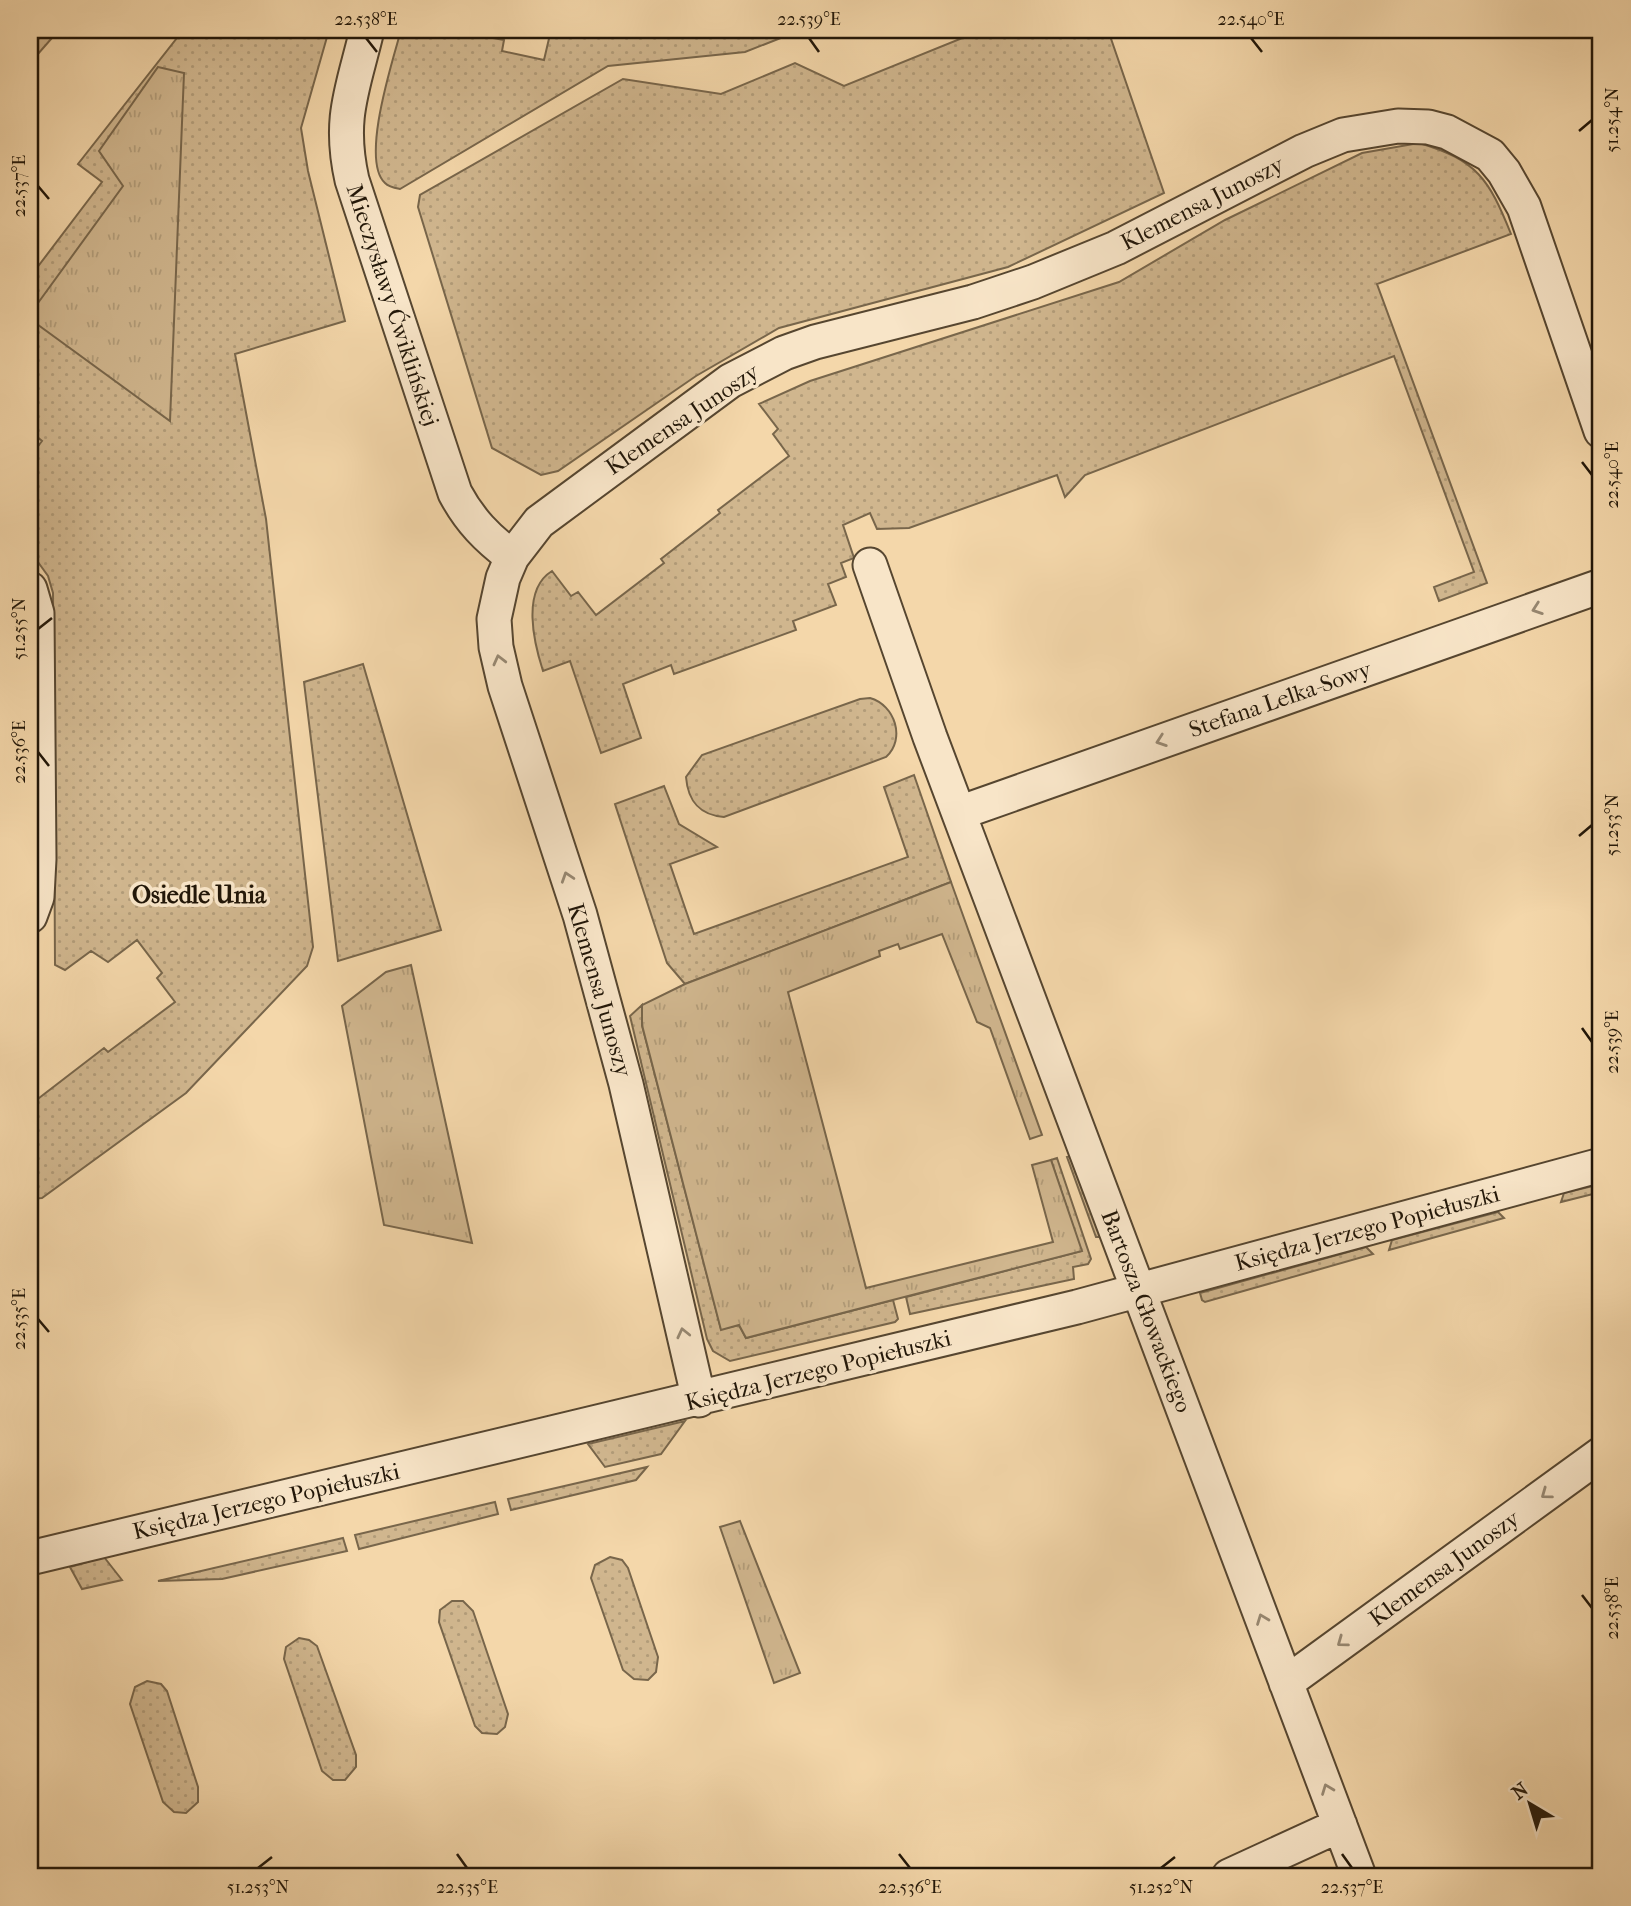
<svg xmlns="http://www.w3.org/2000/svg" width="1631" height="1906" font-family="'IM FELL French Canon',serif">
	<defs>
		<pattern id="grass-dots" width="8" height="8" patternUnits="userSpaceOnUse" patternTransform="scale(1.75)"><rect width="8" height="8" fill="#d0b68e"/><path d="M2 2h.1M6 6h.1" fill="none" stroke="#b29c79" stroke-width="1.8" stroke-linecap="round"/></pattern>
		<pattern id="park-tufts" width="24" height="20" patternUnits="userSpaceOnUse" patternTransform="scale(1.75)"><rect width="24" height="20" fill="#d0b68e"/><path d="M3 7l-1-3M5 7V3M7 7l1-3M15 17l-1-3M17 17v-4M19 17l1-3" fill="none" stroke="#b29c79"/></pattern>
	</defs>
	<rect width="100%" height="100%" fill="#f4d7aa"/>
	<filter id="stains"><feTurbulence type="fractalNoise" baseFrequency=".00286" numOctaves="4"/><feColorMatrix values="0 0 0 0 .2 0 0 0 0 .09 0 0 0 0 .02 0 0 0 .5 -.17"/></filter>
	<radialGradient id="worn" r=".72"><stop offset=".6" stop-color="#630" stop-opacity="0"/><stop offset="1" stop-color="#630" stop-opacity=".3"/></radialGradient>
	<path fill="url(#grass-dots)" stroke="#78664b" stroke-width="2" d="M 30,30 L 59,30 L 30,63 Z
		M 166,30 L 329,30 L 301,128 L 308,171 L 345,321 L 235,354 L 266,519 L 313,947 L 307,966 L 186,1093 L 42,1198 L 30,1199 L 30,1105 L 104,1048 L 108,1052 L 175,1002 L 157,978 L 162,973 L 137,940 L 108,962 L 91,951 L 65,970 L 55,965 L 53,593 L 48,576 L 30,551 L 30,451 L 33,453 L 42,441 L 30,431 L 30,277 L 102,182 L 78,164 L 180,34 Z
		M 401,30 L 488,30 L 487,37 L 504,40 L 502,51 L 544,60 L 551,30 L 801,30 L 745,52 L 608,66 L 400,189 C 395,188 389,187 385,183 C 360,160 393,60 401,30 Z
		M 982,30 L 1108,30 L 1164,193 L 1008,267 L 779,328 L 696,376 L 558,471 L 541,475 L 492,448 L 418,207 L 420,195 L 623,79 L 721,94 L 795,63 L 844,86 Z
		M 1419,143 C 1477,160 1489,179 1511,234 L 1377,284 L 1487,583 L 1439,601 L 1434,587 L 1474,572 L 1394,356 L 1085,475 L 1065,497 L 1057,475 L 909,528 L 877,529 L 870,513 L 843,525 L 854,558 L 841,563 L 846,577 L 828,584 L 836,605 L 793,621 L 796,630 L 674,674 L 671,665 L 623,684 L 641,738 L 601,753 L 570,661 L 543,671 C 534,643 521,590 552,571 L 571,596 L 578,592 L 596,615 L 664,563 L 661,559 L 720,513 L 718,510 L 789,456 L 773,434 L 778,429 L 759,404 L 810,381 L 1119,282 L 1225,220 L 1362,153 Z
		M 363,664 L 441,930 L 338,961 L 304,682 Z
		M 870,698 C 895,705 906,739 886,757 L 724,817 C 700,815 688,802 686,777 L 702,755 L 860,699 Z
		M 914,775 L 951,882 L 685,984 L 667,963 L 615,804 L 664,786 L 679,824 L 717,847 L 670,864 L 694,934 L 908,857 L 884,787 Z
		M 642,1005 L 642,1025 L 721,1329 L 739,1325 L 746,1338 L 893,1300 L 898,1319 L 895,1322 L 730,1361 L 713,1351 L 707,1339 L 630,1016 Z
		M 1072,1156 L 1101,1237 L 1096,1237 L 1067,1157 Z
		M 1057,1158 L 1091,1259 L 1088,1264 L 1073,1267 L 1074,1279 L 910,1314 L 906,1297 L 1081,1251 L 1051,1160 Z
		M 1601,1184 L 1601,1192 L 1561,1202 L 1564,1193 Z
		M 1498,1212 L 1504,1218 L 1389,1250 L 1392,1240 Z
		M 1366,1247 L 1373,1254 L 1205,1302 L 1202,1300 L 1200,1293 Z
		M 685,1421 L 661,1454 L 605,1467 L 588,1444 Z
		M 647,1467 L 636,1480 L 511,1510 L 508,1499 Z
		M 495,1502 L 498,1514 L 359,1549 L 355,1535 Z
		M 343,1538 L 347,1551 L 222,1579 L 158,1581 Z
		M 104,1557 L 122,1580 L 82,1589 L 70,1567 Z
		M 610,1557 L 622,1560 L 628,1568 L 658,1657 L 656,1672 L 648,1680 L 634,1679 L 623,1670 L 591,1578 L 595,1565 Z
		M 452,1601 L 463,1601 L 473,1611 L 508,1714 L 505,1727 L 497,1734 L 482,1733 L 475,1726 L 439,1622 L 440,1610 Z
		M 299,1638 L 309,1640 L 317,1646 L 356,1755 L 356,1767 L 345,1780 L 333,1780 L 322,1771 L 284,1659 L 286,1647 Z
		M 147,1681 L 161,1684 L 167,1691 L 198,1787 L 198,1802 L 186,1813 L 174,1812 L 163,1802 L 130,1704 L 135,1687 Z"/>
	<path fill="url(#park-tufts)" stroke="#78664b" stroke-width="2" d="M 158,67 L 184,73 L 170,421 L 30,319 L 30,314 L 123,186 L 99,151 Z
		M 951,882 L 1042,1135 L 1030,1139 L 990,1028 L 977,1022 L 942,934 L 900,949 L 898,944 L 879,951 L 880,956 L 788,992 L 866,1288 L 1053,1242 L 1032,1165 L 1051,1160 L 1082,1251 L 746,1338 L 739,1325 L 721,1330 L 642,1025 L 642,1005 L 685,984 Z
		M 411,965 L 472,1243 L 384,1225 L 342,1006 L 386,972 Z
		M 740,1521 L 800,1673 L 774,1683 L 720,1527 Z"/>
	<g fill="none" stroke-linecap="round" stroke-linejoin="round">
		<g stroke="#564630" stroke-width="37">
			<path id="minor" d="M 367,30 C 353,89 338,118 352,180 L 455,493 C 470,521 487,538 512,557
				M 870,565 L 930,737 L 1359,1876
				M 30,589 L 37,613 L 39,859 L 37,897 L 30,916
				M 959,813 L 1601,586
				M 699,1400 L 626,1084 L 580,915 L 505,686 L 496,647 L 494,619 L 503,578 L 512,557 L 539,522 L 730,381 L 784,353 L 815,342 L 973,302 L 1033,282 L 1116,248 L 1304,151 L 1343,135 L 1398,126 L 1428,127 L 1447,132 L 1490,155 L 1504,172 L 1524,207 L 1601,431
				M 30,1558 L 1077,1307 L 1601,1165
				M 1286,1683 L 1601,1454
				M 1229,1876 L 1340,1825"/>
		</g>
		<use href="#minor" stroke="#f8e5c8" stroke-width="33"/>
	</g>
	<defs><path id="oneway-chevron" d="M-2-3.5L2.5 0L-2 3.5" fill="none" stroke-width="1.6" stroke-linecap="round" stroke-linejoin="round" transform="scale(1.75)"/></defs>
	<g stroke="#978872">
		<use href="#oneway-chevron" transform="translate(1537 609) rotate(161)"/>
		<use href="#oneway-chevron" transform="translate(499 660) rotate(-104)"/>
		<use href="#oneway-chevron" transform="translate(1161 741) rotate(161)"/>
		<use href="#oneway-chevron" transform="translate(567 877) rotate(-108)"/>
		<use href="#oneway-chevron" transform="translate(683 1333) rotate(-103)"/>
		<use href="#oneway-chevron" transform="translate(1546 1494) rotate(144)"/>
		<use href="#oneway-chevron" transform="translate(1262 1619) rotate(-111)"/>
		<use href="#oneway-chevron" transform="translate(1342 1642) rotate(144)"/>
		<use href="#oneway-chevron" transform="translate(1327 1789) rotate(-111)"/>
	</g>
	<path fill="none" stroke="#211608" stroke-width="2.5" d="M 366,38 L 377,52M 809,38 L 819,52M 1251,38 L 1262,52M 1579,131 L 1592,120M 38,186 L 49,199M 1582,462 L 1592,475M 38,629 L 52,618M 38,752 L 49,766M 1579,836 L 1592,825M 1582,1028 L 1592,1042M 38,1319 L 49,1332M 1582,1595 L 1592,1608M 457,1854 L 467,1868M 899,1854 L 910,1868M 1342,1854 L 1352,1868M 258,1868 L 272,1857M 1161,1868 L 1175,1857"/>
	<g text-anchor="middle" stroke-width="7" stroke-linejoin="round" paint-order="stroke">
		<g font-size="23" fill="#211608" stroke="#f8e5c8">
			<text transform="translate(1202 203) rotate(-27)" y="8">Klemensa Junoszy</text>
			<text transform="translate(393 305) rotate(72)" y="8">Mieczysławy Ćwiklińskiej</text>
			<text transform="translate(682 419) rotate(-34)" y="8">Klemensa Junoszy</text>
			<text transform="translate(1280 699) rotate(-19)" y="8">Stefana Lelka-Sowy</text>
			<text transform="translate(600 990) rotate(74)" y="8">Klemensa Junoszy</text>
			<text transform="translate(1367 1228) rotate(-15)" y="8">Księdza Jerzego Popiełuszki</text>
			<text transform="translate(1147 1311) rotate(69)" y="8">Bartosza Głowackiego</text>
			<text transform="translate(818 1370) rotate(-14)" y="8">Księdza Jerzego Popiełuszki</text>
			<text transform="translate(266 1501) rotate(-13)" y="8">Księdza Jerzego Popiełuszki</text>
			<text transform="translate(1444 1568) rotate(-36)" y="8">Klemensa Junoszy</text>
		</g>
		<g font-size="24" font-weight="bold" fill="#211608" stroke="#f8e5c8">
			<text x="199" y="903">Osiedle Unia</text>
		</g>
	</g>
	<rect width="1631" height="1906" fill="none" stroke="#f4d7aa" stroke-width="77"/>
	<g transform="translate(1530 1804) rotate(322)" stroke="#f8e5c8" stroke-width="5" paint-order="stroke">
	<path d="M0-5L12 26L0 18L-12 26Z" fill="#211608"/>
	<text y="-10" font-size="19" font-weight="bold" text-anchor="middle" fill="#211608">N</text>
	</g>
	<rect x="38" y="38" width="1554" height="1830" fill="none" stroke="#211608" stroke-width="2.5"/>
	<g font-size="18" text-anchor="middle" fill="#211608">
		<text x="366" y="25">22.538°E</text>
		<text x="809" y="25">22.539°E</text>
		<text x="1251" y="25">22.540°E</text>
		<text transform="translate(1612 120) rotate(-90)" y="6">51.254°N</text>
		<text transform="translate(19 186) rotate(-90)" y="6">22.537°E</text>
		<text transform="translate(1612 475) rotate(-90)" y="6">22.540°E</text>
		<text transform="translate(19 629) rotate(-90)" y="6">51.255°N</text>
		<text transform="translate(19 752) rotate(-90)" y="6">22.536°E</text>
		<text transform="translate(1612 825) rotate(-90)" y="6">51.253°N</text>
		<text transform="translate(1612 1042) rotate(-90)" y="6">22.539°E</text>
		<text transform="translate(19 1319) rotate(-90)" y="6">22.535°E</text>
		<text transform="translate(1612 1608) rotate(-90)" y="6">22.538°E</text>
		<text x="258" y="1893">51.253°N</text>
		<text x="467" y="1893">22.535°E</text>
		<text x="910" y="1893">22.536°E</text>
		<text x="1161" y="1893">51.252°N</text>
		<text x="1352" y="1893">22.537°E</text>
	</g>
	<rect width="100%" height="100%" filter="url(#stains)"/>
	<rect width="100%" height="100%" fill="url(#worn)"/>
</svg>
